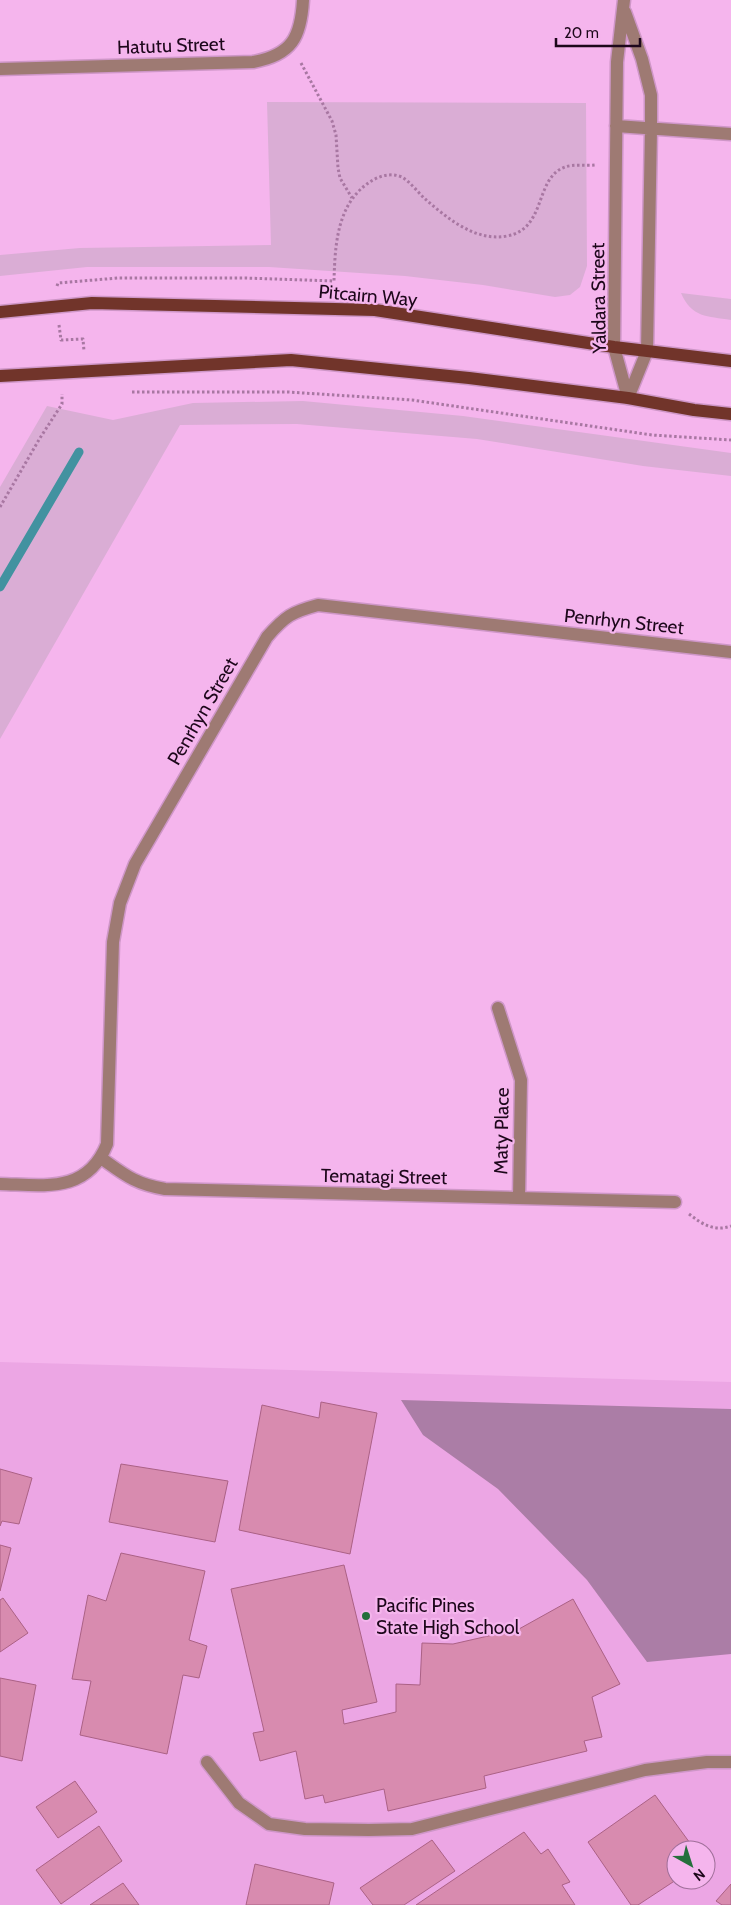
<svg xmlns="http://www.w3.org/2000/svg" width="731" height="1905" font-family="Cabin,sans-serif">
	<rect width="100%" height="100%" fill="#f5b5ed"/>
	<path fill="#eca6e4" fill-rule="evenodd" d="M 0,1362 L 731,1382 L 731,1905 L 0,1905 ZM 676,1850 L 706,1850 L 706,1880 L 676,1880 Z"/>
	<path fill="#daadd5" d="M 267,102 L 586,103 L 587,266 L 580,287 L 570,295 L 555,297 L 483,285 L 405,276 L 269,267 L 87,267 L 0,276 L 0,255 L 80,248 L 271,245 Z
		M 681,293 L 731,299 L 731,320 C 707,316 692,318 681,293 Z
		M 303,401 L 463,416 L 731,453 L 731,476 L 643,466 L 477,439 L 297,424 L 180,425 L 0,739 L 0,487 L 47,406 L 113,420 L 193,403 Z"/>
	<path fill="#ab7da6" d="M 401,1400 L 731,1409 L 731,1654 L 647,1662 L 587,1580 L 498,1489 L 423,1435 Z"/>
	<g fill="none" stroke-linecap="round" stroke-linejoin="round">
		<path stroke="#4292a0" stroke-width="9" d="M 0,587 L 79,452"/>
	</g>
	<path fill="#d88baf" stroke="#ab6185" d="M 321,1402 L 377,1413 L 350,1554 L 239,1530 L 262,1405 L 319,1418 Z
		M 121,1464 L 228,1481 L 215,1542 L 109,1522 Z
		M 0,1469 L 32,1478 L 19,1524 L 2,1521 L 0,1526 Z
		M 0,1545 L 11,1548 L 0,1591 Z
		M 121,1553 L 205,1571 L 189,1640 L 207,1646 L 199,1678 L 183,1675 L 167,1754 L 80,1735 L 91,1681 L 72,1679 L 88,1595 L 106,1601 Z
		M 344,1565 L 377,1702 L 342,1710 L 344,1724 L 396,1712 L 396,1684 L 420,1685 L 422,1643 L 453,1644 L 519,1629 L 573,1599 L 620,1684 L 592,1697 L 602,1737 L 584,1741 L 587,1751 L 484,1776 L 486,1788 L 388,1811 L 384,1789 L 325,1803 L 323,1795 L 305,1799 L 296,1751 L 260,1761 L 253,1733 L 264,1731 L 231,1589 Z
		M 3,1598 L 28,1633 L 0,1652 L 0,1600 Z
		M 0,1678 L 36,1685 L 22,1761 L 0,1756 Z
		M 75,1781 L 97,1812 L 58,1838 L 36,1807 Z
		M 655,1795 L 695,1850 L 676,1850 L 676,1880 L 638,1905 L 631,1905 L 588,1842 Z
		M 99,1826 L 122,1861 L 61,1904 L 36,1870 Z
		M 524,1832 L 541,1854 L 548,1849 L 570,1882 L 562,1885 L 575,1905 L 416,1905 Z
		M 432,1840 L 455,1871 L 404,1905 L 373,1905 L 360,1888 Z
		M 255,1864 L 334,1883 L 329,1905 L 246,1905 Z
		M 123,1883 L 139,1905 L 90,1905 Z
		M 731,1884 L 731,1905 L 722,1905 L 716,1901 Z"/>
	<g fill="none" stroke-linecap="round" stroke-linejoin="round">
		<g stroke="#ce96c7" stroke-width="15">
			<path id="minor" d="M 624,0 L 617,62 L 614,347 L 628,398
				M 625,12 L 642,59 L 651,95 L 651,129 L 647,351 L 628,398
				M 0,69 L 253,62 C 292,55 301,37 303,0
				M 616,126 L 731,134
				M 498,1008 L 521,1080 L 519,1198
				M 101,1158 C 125,1175 135,1184 165,1189 L 675,1202
				M 0,1184 C 44,1185 87,1194 107,1144 L 113,942 L 120,903 L 135,864 L 267,637 C 285,616 292,612 318,605 L 731,652
				M 207,1762 L 239,1803 L 269,1824 L 305,1829 L 369,1830 L 412,1829 L 645,1770 L 707,1762 L 731,1762"/>
		</g>
		<g stroke="#ce96c7" stroke-width="15">
			<path id="major" d="M 0,312 L 92,303 L 375,310 L 614,347 L 731,361
				M 0,376 L 291,360 L 469,378 L 628,398 L 694,410 L 731,414"/>
		</g>
		<path stroke="#a877a2" stroke-width="3" stroke-dasharray="2.5 2.5" stroke-linecap="butt" d="M 301,63 L 332,121 L 336,135 L 338,168 L 340,178 L 352,198
			M 57,286 L 58,283 L 118,278 L 245,278 L 334,281 C 335,244 337,201 373,180 C 382,175 392,173 402,177 C 410,182 417,191 424,198 C 447,218 475,242 507,236 C 547,229 534,178 565,167 C 573,164 586,166 595,165
			M 59,325 L 61,340 L 83,339 L 84,351
			M 132,392 L 288,392 L 412,400 L 652,435 L 731,440
			M 0,507 L 40,438 L 62,404 L 62,394
			M 689,1214 C 702,1224 714,1232 731,1226"/>
		<use href="#minor" stroke="#9e7a73" stroke-width="12"/>
		<use href="#major" stroke="#71342a" stroke-width="12"/>
	</g>
	<circle fill="#256f3c" stroke="#f5b5ed" stroke-width="2" cx="366" cy="1616" r="5"/>
	<g text-anchor="middle" stroke-width="4.5" stroke-linejoin="round" paint-order="stroke">
		<g font-size="19" fill="#1d071b" stroke="#f5b5ed">
			<text transform="translate(171 45) rotate(-2)" y="7">Hatutu Street</text>
			<text transform="translate(368 295) rotate(5)" y="7">Pitcairn Way</text>
			<text transform="translate(598 298) rotate(-91)" y="7">Yaldara Street</text>
			<text transform="translate(624 621) rotate(6)" y="7">Penrhyn Street</text>
			<text transform="translate(202 711) rotate(-60)" y="7">Penrhyn Street</text>
			<text transform="translate(501 1131) rotate(-89)" y="7">Maty Place</text>
			<text transform="translate(384 1176) rotate(1)" y="7">Tematagi Street</text>
		</g>
		<g font-size="19" fill="#1d071b" stroke="#f5b5ed" text-anchor="start">
			<text x="376" y="1612">Pacific Pines<tspan x="376" dy="22">State High School</tspan></text>
		</g>
	</g>
	<g transform="translate(691 1865) rotate(141)"><circle r="24" fill="#f5b5ed" stroke="#9f6f99"/>
	<path d="M0-4L9 19L0 12L-9 19Z" fill="#256f3c"/>
	<text y="-8" font-size="14" font-weight="bold" text-anchor="middle" fill="#1d071b">N</text>
	</g>
	<path d="M556 38v8h84v-8" fill="none" stroke="#1d071b" stroke-width="2.5"/>
	<text x="564" y="38" font-size="15" fill="#1d071b" stroke="#f5b5ed" stroke-width="4" paint-order="stroke">20 m</text>
</svg>
